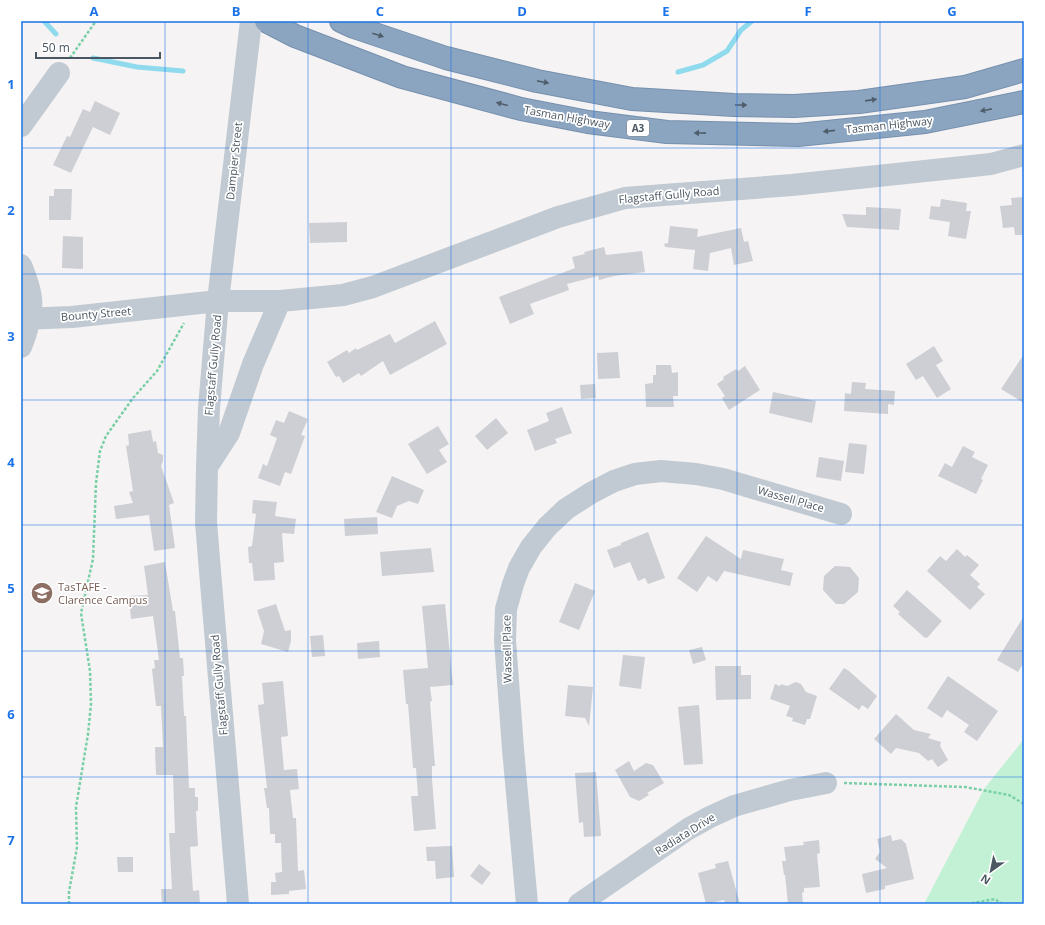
<svg xmlns="http://www.w3.org/2000/svg" width="1045" height="925" font-family="'Open Sans',sans-serif">
	<rect width="100%" height="100%" fill="#f5f3f3"/>
	<path fill="#c3f1d5" d="M 1024,739 L 1024,904 L 924,904 L 984,789 Z"/>
	<g fill="none" stroke-linecap="round" stroke-linejoin="round">
		<path stroke="#90daee" stroke-width="5" d="M 44,21 L 56,34
			M 93,58 L 137,67 L 183,71
			M 678,72 L 703,65 L 727,51 L 741,30 L 752,21"/>
	</g>
	<path fill="#cdcfd5" d="M 95,101 L 120,113 L 110,135 L 93,127 L 71,173 L 53,165 L 67,136 L 70,137 L 83,109 L 90,112 Z
		M 54,189 L 72,189 L 71,220 L 49,220 L 49,196 L 54,196 Z
		M 1024,197 L 1024,235 L 1015,235 L 1014,227 L 1003,228 L 1000,206 L 1012,205 L 1011,198 Z
		M 941,199 L 967,203 L 966,211 L 971,211 L 966,239 L 948,236 L 950,222 L 929,219 L 931,206 L 940,207 Z
		M 866,207 L 901,209 L 899,230 L 847,227 L 842,214 L 866,215 Z
		M 347,222 L 347,242 L 310,243 L 309,223 Z
		M 670,226 L 698,229 L 697,237 L 741,228 L 744,242 L 748,241 L 753,261 L 734,265 L 731,248 L 710,253 L 708,271 L 693,269 L 695,250 L 665,247 L 664,244 L 668,243 Z
		M 63,236 L 83,237 L 83,269 L 62,268 Z
		M 604,247 L 606,255 L 642,251 L 645,272 L 614,276 L 599,280 L 598,276 L 567,284 L 569,290 L 530,304 L 534,314 L 510,324 L 499,297 L 575,268 L 572,257 L 585,254 L 584,252 Z
		M 435,321 L 447,344 L 390,375 L 383,361 L 361,376 L 359,373 L 343,383 L 339,376 L 336,377 L 327,362 L 347,350 L 349,353 L 356,348 L 357,350 L 390,334 L 395,343 Z
		M 934,346 L 943,361 L 936,365 L 951,389 L 937,398 L 923,376 L 916,380 L 906,364 Z
		M 618,352 L 620,378 L 598,379 L 597,353 Z
		M 1024,354 L 1024,403 L 1001,389 Z
		M 656,365 L 671,365 L 672,373 L 678,372 L 678,396 L 673,396 L 674,407 L 646,407 L 645,384 L 653,383 L 653,375 L 656,375 Z
		M 745,366 L 760,390 L 729,410 L 722,398 L 725,396 L 717,384 L 724,379 L 723,377 L 736,369 L 738,371 Z
		M 852,382 L 866,383 L 865,389 L 895,391 L 894,405 L 888,404 L 888,414 L 844,411 L 845,393 L 851,394 Z
		M 595,384 L 596,398 L 581,399 L 580,385 Z
		M 773,392 L 816,401 L 812,423 L 769,413 Z
		M 562,407 L 572,433 L 555,439 L 557,443 L 535,451 L 527,430 L 549,421 L 546,413 Z
		M 289,411 L 308,419 L 301,435 L 305,436 L 291,474 L 285,472 L 280,486 L 258,478 L 263,464 L 267,466 L 277,438 L 270,435 L 276,420 L 284,423 Z
		M 496,418 L 508,433 L 487,450 L 475,436 Z
		M 438,426 L 449,444 L 439,450 L 447,462 L 427,474 L 408,444 Z
		M 151,430 L 153,442 L 156,441 L 158,453 L 163,455 L 163,461 L 161,466 L 174,503 L 169,505 L 175,548 L 154,551 L 149,515 L 116,519 L 114,506 L 133,503 L 129,492 L 133,491 L 126,446 L 129,445 L 128,434 Z
		M 849,443 L 867,445 L 864,474 L 845,472 Z
		M 963,446 L 975,452 L 972,457 L 988,465 L 981,479 L 983,480 L 976,494 L 938,476 L 945,463 L 952,467 Z
		M 819,457 L 844,461 L 841,481 L 816,477 Z
		M 392,476 L 424,490 L 418,504 L 409,501 L 397,506 L 392,518 L 376,512 Z
		M 253,500 L 277,502 L 275,516 L 296,519 L 294,534 L 282,533 L 284,562 L 274,563 L 275,580 L 254,581 L 252,563 L 249,563 L 248,547 L 252,546 L 256,514 L 252,513 Z
		M 377,517 L 378,534 L 345,536 L 344,519 Z
		M 648,532 L 665,578 L 648,584 L 645,578 L 638,581 L 630,562 L 614,568 L 607,550 L 621,545 L 621,543 Z
		M 706,536 L 741,559 L 743,550 L 784,559 L 781,570 L 793,573 L 790,586 L 724,571 L 717,582 L 708,576 L 697,592 L 677,578 Z
		M 431,548 L 434,572 L 382,576 L 380,552 Z
		M 957,549 L 965,557 L 967,555 L 979,565 L 970,575 L 980,584 L 977,587 L 985,594 L 970,610 L 927,571 L 940,556 L 946,561 Z
		M 165,562 L 173,611 L 175,611 L 180,658 L 183,658 L 184,676 L 182,676 L 184,716 L 186,716 L 189,788 L 195,788 L 195,797 L 198,797 L 198,811 L 196,811 L 198,846 L 190,847 L 193,891 L 199,890 L 200,904 L 162,904 L 161,889 L 172,889 L 169,833 L 175,833 L 173,775 L 156,775 L 155,747 L 163,747 L 161,706 L 156,706 L 152,669 L 155,668 L 154,660 L 159,660 L 153,616 L 131,619 L 129,596 L 148,595 L 144,566 Z
		M 835,566 L 850,567 L 859,578 L 858,592 L 844,604 L 836,604 L 823,590 L 824,576 Z
		M 575,583 L 595,591 L 579,630 L 559,622 Z
		M 907,590 L 942,621 L 927,638 L 926,637 L 925,638 L 898,614 L 900,612 L 893,606 Z
		M 276,604 L 285,631 L 291,630 L 291,641 L 288,652 L 261,644 L 264,631 L 257,610 Z
		M 445,604 L 453,685 L 430,687 L 432,701 L 430,702 L 435,766 L 432,766 L 432,779 L 436,829 L 414,831 L 411,796 L 418,796 L 416,768 L 413,768 L 408,704 L 406,704 L 403,670 L 428,668 L 422,606 Z
		M 1024,616 L 1024,662 L 1018,672 L 997,660 Z
		M 323,635 L 325,656 L 312,657 L 310,636 Z
		M 379,641 L 380,657 L 358,659 L 357,643 Z
		M 702,647 L 706,660 L 693,664 L 689,650 Z
		M 623,655 L 645,657 L 641,689 L 619,686 Z
		M 715,666 L 741,666 L 741,675 L 751,675 L 751,699 L 716,700 Z
		M 844,668 L 849,671 L 877,696 L 868,709 L 862,705 L 859,710 L 829,689 Z
		M 948,676 L 998,711 L 977,741 L 964,732 L 969,725 L 947,710 L 942,718 L 927,708 Z
		M 283,681 L 288,736 L 281,737 L 284,770 L 297,769 L 299,789 L 290,790 L 293,818 L 296,818 L 298,871 L 304,870 L 306,889 L 289,891 L 289,894 L 271,895 L 271,882 L 276,882 L 275,873 L 282,872 L 281,843 L 275,843 L 275,834 L 270,834 L 269,808 L 267,808 L 264,788 L 267,788 L 258,705 L 264,704 L 262,683 Z
		M 796,682 L 801,684 L 806,692 L 817,696 L 810,719 L 807,719 L 805,725 L 792,721 L 793,718 L 786,716 L 790,706 L 770,699 L 775,684 L 780,686 L 781,684 L 787,686 Z
		M 568,685 L 593,687 L 589,726 L 585,718 L 565,716 Z
		M 699,705 L 703,764 L 684,765 L 678,707 Z
		M 896,714 L 914,730 L 931,734 L 928,738 L 941,742 L 940,746 L 948,760 L 938,767 L 932,759 L 928,761 L 919,753 L 896,748 L 891,754 L 874,739 Z
		M 629,761 L 634,771 L 646,763 L 653,765 L 664,783 L 647,793 L 649,795 L 639,801 L 630,797 L 615,770 Z
		M 596,772 L 601,836 L 584,837 L 583,822 L 579,823 L 575,773 Z
		M 891,835 L 892,841 L 901,839 L 906,844 L 914,879 L 885,886 L 885,889 L 866,893 L 862,874 L 887,868 L 875,859 L 880,852 L 877,839 Z
		M 819,840 L 820,853 L 817,854 L 820,887 L 804,888 L 804,892 L 802,893 L 803,904 L 788,904 L 785,875 L 784,875 L 782,861 L 786,861 L 784,847 L 804,845 L 803,842 Z
		M 452,846 L 454,877 L 436,879 L 435,861 L 427,861 L 426,847 Z
		M 117,857 L 133,857 L 133,872 L 118,872 Z
		M 728,861 L 740,904 L 725,904 L 724,900 L 706,904 L 698,873 L 716,868 L 715,864 Z
		M 479,864 L 491,873 L 482,885 L 470,876 Z"/>
	<g fill="none" stroke-linecap="round" stroke-linejoin="round">
		<g stroke="#7690ad" stroke-width="24">
			<path id="highway" d="M 266,21 L 295,36 L 402,77 L 521,109 L 588,122 L 667,132 L 798,135 L 925,122 L 1024,102
				M 341,21 L 354,27 L 446,58 L 537,81 L 632,99 L 734,105 L 794,106 L 859,102 L 965,87 L 1024,70"/>
		</g>
		<path stroke="#7ad0a6" stroke-width="2.5" stroke-dasharray="3 2" stroke-linecap="butt" d="M 70,58 L 96,21
			M 844,783 L 965,787 L 1009,795 L 1024,804
			M 69,904 L 69,892 L 77,847 L 76,807 L 88,734 L 91,704 L 90,671 L 81,613 L 93,559 L 96,483 L 100,451 L 106,436 L 133,398 L 157,371 L 184,323
			M 972,904 L 973,903 L 995,899 L 1002,904"/>
		<path stroke="#c1cad2" stroke-width="22" d="M 21,126 L 59,73
			M 21,265 C 25,275 30,287 31,298 C 33,314 27,332 21,347
			M 21,319 L 72,317 L 218,301 L 280,301 L 343,295 L 373,287 L 558,217 L 625,198 L 792,185 L 963,167 L 991,164 L 1024,155
			M 207,467 L 229,433 L 253,364 L 280,301
			M 238,904 L 210,571 L 206,522 L 207,467 L 209,408 L 218,301 L 251,21
			M 527,904 L 513,749 L 505,640 L 506,609 L 513,584 L 519,568 L 531,547 L 547,527 L 566,509 L 591,493 L 614,481 L 635,474 L 661,471 L 696,474 L 723,479 L 841,514
			M 579,904 L 688,829 L 710,817 L 734,806 L 790,790 L 826,783"/>
		<use href="#highway" stroke="#8ba5c1" stroke-width="22"/>
	</g>
	<defs><path id="oneway-solid" d="M-6-.8H1V-3.2L6.5 0L1 3.2V.8H-6Z"/></defs>
	<g fill="#505e6b">
		<use href="#oneway-solid" transform="translate(378 35) rotate(18)"/>
		<use href="#oneway-solid" transform="translate(543 82) rotate(11)"/>
		<use href="#oneway-solid" transform="translate(871 100) rotate(-8)"/>
		<use href="#oneway-solid" transform="translate(502 104) rotate(-165)"/>
		<use href="#oneway-solid" transform="translate(741 105)"/>
		<use href="#oneway-solid" transform="translate(986 110) rotate(169)"/>
		<use href="#oneway-solid" transform="translate(829 131) rotate(174)"/>
		<use href="#oneway-solid" transform="translate(700 133) rotate(-179)"/>
	</g>
	<path fill="none" stroke="#1a73e8" stroke-width="1" stroke-opacity="0.55" d="M 165,21 L 165,904M 308,21 L 308,904M 451,21 L 451,904M 594,21 L 594,904M 737,21 L 737,904M 880,21 L 880,904M 21,148 L 1024,148M 21,274 L 1024,274M 21,400 L 1024,400M 21,525 L 1024,525M 21,651 L 1024,651M 21,777 L 1024,777"/>
	<defs>
		<g id="university-disc" transform="scale(1.15)"><circle r="9.5" fill="#8d6e63" stroke="#fff"/><path d="M0-5L7-2L0 1L-7-2ZM-4 1L0 2.5L4 1V4Q0 6-4 4Z" fill="#fff"/></g>
	</defs>
	<g fill-rule="evenodd">
		<use href="#university-disc" x="42" y="593"/>
	</g>
	<g text-anchor="middle" stroke-width="3.5" stroke-linejoin="round" paint-order="stroke">
		<rect fill="#fff" stroke="#808990" stroke-width="1" x="627" y="120" width="22" height="16" rx="3"/>
		<g font-size="10" font-weight="bold" fill="#4a5661">
			<text x="638" y="132">A3</text>
		</g>
		<g font-size="11" fill="#4a5661" stroke="#fff">
			<text transform="translate(567 117) rotate(10)" y="4">Tasman Highway</text>
			<text transform="translate(889 125) rotate(-6)" y="4">Tasman Highway</text>
			<text transform="translate(234 161) rotate(-84)" y="4">Dampier Street</text>
			<text transform="translate(669 195) rotate(-5)" y="4">Flagstaff Gully Road</text>
			<text transform="translate(96 314) rotate(-5)" y="4">Bounty Street</text>
			<text transform="translate(213 365) rotate(-85)" y="4">Flagstaff Gully Road</text>
			<text transform="translate(791 499) rotate(16)" y="4">Wassell Place</text>
			<text transform="translate(507 649) rotate(-91)" y="4">Wassell Place</text>
			<text transform="translate(219 685) rotate(-95)" y="4">Flagstaff Gully Road</text>
			<text transform="translate(685 834) rotate(-32)" y="4">Radiata Drive</text>
		</g>
		<g font-size="11" fill="#785e54" stroke="#fff" text-anchor="start">
			<text x="58" y="591">TasTAFE -<tspan x="58" dy="13">Clarence Campus</tspan></text>
		</g>
	</g>
	<rect width="1045" height="925" fill="none" stroke="#ffffff" stroke-width="44"/>
	<g transform="translate(991 871) rotate(213)" stroke="#ffffff" stroke-width="3" paint-order="stroke">
	<path d="M0-3L7 15L0 10L-7 15Z" fill="#4a5661"/>
	<text y="-6" font-size="11" font-weight="bold" text-anchor="middle" fill="#4a5661">N</text>
	</g>
	<path d="M36 52v6h124v-6" fill="none" stroke="#4a5661" stroke-width="2"/>
	<text x="42" y="52" font-size="12" fill="#4a5661" stroke="#ffffff" stroke-width="3" paint-order="stroke">50 m</text>
	<rect x="22" y="22" width="1001" height="881" fill="none" stroke="#1a73e8" stroke-width="1.5"/>
	<g font-size="13" text-anchor="middle" font-weight="bold" fill="#1a73e8">
		<text x="94" y="16">A</text>
		<text x="236" y="16">B</text>
		<text x="380" y="16">C</text>
		<text x="522" y="16">D</text>
		<text x="666" y="16">E</text>
		<text x="808" y="16">F</text>
		<text x="952" y="16">G</text>
		<text x="11" y="89">1</text>
		<text x="11" y="215">2</text>
		<text x="11" y="341">3</text>
		<text x="11" y="467">4</text>
		<text x="11" y="593">5</text>
		<text x="11" y="719">6</text>
		<text x="11" y="845">7</text>
	</g>
</svg>
